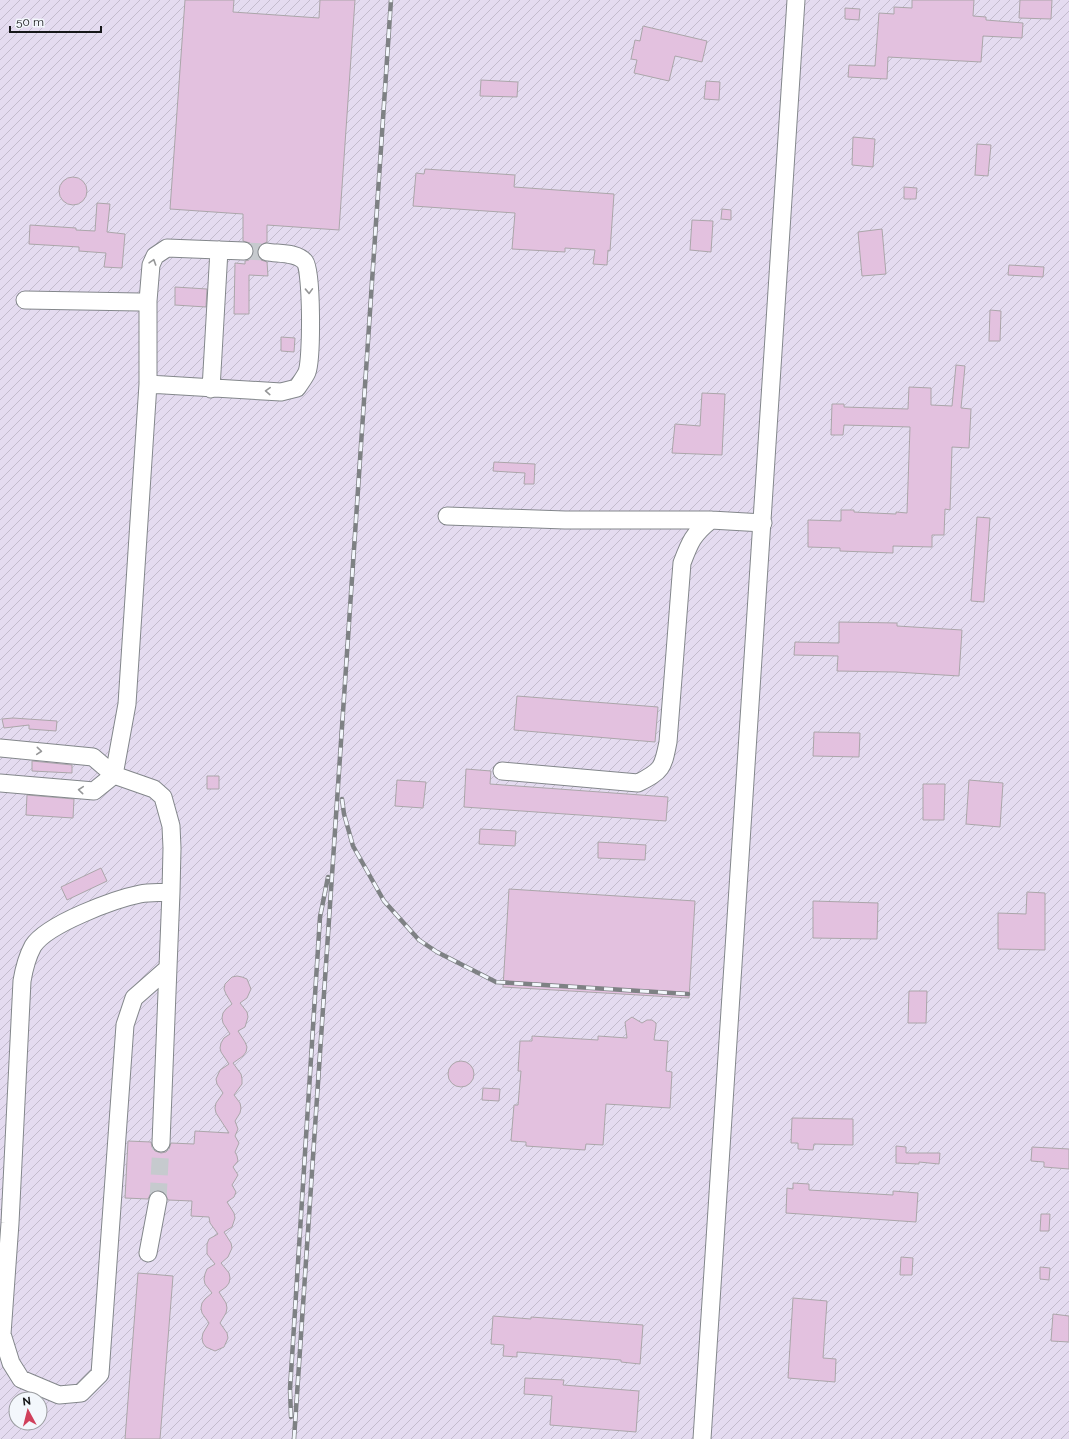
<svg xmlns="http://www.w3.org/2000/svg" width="1069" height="1439" font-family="Raleway,sans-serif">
	<defs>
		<pattern id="industrial-furrows" width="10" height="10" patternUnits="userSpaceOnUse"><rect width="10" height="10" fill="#e4dbf0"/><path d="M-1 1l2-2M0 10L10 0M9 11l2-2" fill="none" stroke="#c3bbcd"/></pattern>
	</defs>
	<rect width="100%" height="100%" fill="#e5eaee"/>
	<path fill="url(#industrial-furrows)" fill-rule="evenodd" d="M 0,0 L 1069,0 L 1069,1439 L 0,1439 ZM 16,1399 L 40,1399 L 40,1423 L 16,1423 Z"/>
	<path fill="#e3c1df" stroke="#aba6aa" d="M 185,0 L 234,0 L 233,12 L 319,18 L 320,0 L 355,0 L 339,230 L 267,225 L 267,242 L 259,246 L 257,251 L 258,256 L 261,260 L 267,262 L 268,276 L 249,275 L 249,314 L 234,314 L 235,263 L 245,264 L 245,261 L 249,260 L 252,257 L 254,252 L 253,247 L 250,243 L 243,241 L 243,214 L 170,209 Z
		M 912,0 L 974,0 L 973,16 L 986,17 L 986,20 L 1023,23 L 1022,38 L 983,36 L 981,62 L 888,57 L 887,79 L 848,77 L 849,65 L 875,66 L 879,13 L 894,14 L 894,7 L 912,8 Z
		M 1020,0 L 1052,0 L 1051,19 L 1019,18 Z
		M 845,8 L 860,9 L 859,20 L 845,19 Z
		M 643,26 L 707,41 L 702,62 L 675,56 L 669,81 L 634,73 L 637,60 L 631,59 L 635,40 L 640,41 Z
		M 481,80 L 518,82 L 517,97 L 480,96 Z
		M 706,81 L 720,82 L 719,100 L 704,99 Z
		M 853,137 L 875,139 L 873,167 L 852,165 Z
		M 977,144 L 991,145 L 988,176 L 975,175 Z
		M 425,169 L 515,175 L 514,187 L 614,194 L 610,251 L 608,250 L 607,265 L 593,264 L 595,250 L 565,248 L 565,252 L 512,249 L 515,213 L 413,206 L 416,173 L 424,174 Z
		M59 191a14 14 0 1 1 28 0a14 14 0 1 1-28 0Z
		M 904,187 L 917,188 L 916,199 L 904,199 Z
		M 97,203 L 110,204 L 107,232 L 125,234 L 122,268 L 104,267 L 106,253 L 79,251 L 79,247 L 29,244 L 30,225 L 76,228 L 76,230 L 95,231 Z
		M 722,209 L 731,210 L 731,220 L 721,219 Z
		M 692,220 L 713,221 L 711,252 L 690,250 Z
		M 882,229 L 886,274 L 862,276 L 858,232 Z
		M 1009,265 L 1044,267 L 1043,277 L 1008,275 Z
		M 175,287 L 207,289 L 206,307 L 175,305 Z
		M 990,310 L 1001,311 L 1000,341 L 989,341 Z
		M 281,337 L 295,338 L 294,352 L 281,351 Z
		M 956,365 L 965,366 L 961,408 L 971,409 L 969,448 L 952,447 L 950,510 L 945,509 L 944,535 L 932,535 L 932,547 L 893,546 L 893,553 L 840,551 L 840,548 L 808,547 L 808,520 L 841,521 L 841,510 L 854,510 L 854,512 L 873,513 L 896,514 L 896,512 L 907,513 L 910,427 L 844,425 L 843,435 L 831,435 L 832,404 L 844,404 L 844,407 L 908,409 L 909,387 L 931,388 L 931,405 L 952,406 Z
		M 702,393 L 725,394 L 722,455 L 672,453 L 675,424 L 700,426 Z
		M 494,462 L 535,464 L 534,484 L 524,484 L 525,473 L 493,471 Z
		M 977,517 L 990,518 L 984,602 L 971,601 Z
		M 839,622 L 897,623 L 897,626 L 962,630 L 959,676 L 896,672 L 837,671 L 838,656 L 794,655 L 795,642 L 839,643 Z
		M 517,696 L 658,707 L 655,742 L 514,730 Z
		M 13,718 L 57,721 L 56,731 L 29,729 L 29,725 L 4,728 L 2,719 Z
		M 814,732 L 860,733 L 859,757 L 813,756 Z
		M 32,761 L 72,765 L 72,773 L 32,771 Z
		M 466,769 L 491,771 L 490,784 L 668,797 L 666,821 L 464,807 Z
		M 207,776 L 219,776 L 219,789 L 207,789 Z
		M 397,780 L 426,782 L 423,808 L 395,806 Z
		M 969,780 L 1003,783 L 1000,827 L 966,824 Z
		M 923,784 L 945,784 L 944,820 L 923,820 Z
		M 27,795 L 74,799 L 73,818 L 26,815 Z
		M 480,829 L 516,831 L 515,846 L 479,844 Z
		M 598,842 L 646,845 L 645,860 L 598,858 Z
		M 101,868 L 107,881 L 67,900 L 61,887 Z
		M 509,889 L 695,901 L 689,998 L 503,987 Z
		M 1027,892 L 1045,893 L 1045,950 L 998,949 L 998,913 L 1026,914 Z
		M 813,901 L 878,903 L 877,939 L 813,938 Z
		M 237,976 L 242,977 L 247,979 L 251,989 L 247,998 L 240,1003 L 247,1012 L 248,1017 L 245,1027 L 238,1031 L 245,1042 L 247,1047 L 246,1052 L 243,1056 L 233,1063 L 241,1074 L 242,1079 L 242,1084 L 234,1095 L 240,1103 L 241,1108 L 240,1113 L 235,1121 L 238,1129 L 235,1136 L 239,1143 L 235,1152 L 237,1156 L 238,1161 L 233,1167 L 238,1175 L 232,1185 L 236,1192 L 234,1197 L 227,1202 L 234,1213 L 235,1218 L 232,1227 L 224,1232 L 231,1243 L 232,1248 L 228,1257 L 221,1263 L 229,1273 L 230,1278 L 229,1283 L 226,1287 L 219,1292 L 226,1303 L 227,1308 L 226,1313 L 220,1323 L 227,1333 L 228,1338 L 224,1347 L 215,1351 L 206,1347 L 203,1343 L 202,1338 L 203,1333 L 209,1323 L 202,1313 L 201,1308 L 202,1303 L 205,1299 L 212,1293 L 205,1284 L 204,1279 L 205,1274 L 207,1269 L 215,1264 L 207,1254 L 207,1244 L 209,1239 L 218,1234 L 210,1223 L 209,1217 L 191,1216 L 192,1201 L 168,1200 L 165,1193 L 159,1190 L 155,1190 L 151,1193 L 148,1199 L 125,1198 L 128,1141 L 151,1142 L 152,1147 L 155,1151 L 161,1153 L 166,1152 L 169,1149 L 171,1143 L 194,1144 L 195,1131 L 229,1133 L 216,1113 L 215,1108 L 216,1103 L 223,1093 L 217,1084 L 216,1079 L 220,1070 L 229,1064 L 221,1052 L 220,1048 L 221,1043 L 224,1038 L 230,1034 L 223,1023 L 222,1018 L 223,1013 L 226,1009 L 232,1004 L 226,994 L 224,989 L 225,984 L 232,977 Z
		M 909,991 L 927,991 L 926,1023 L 908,1023 Z
		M 632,1017 L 642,1023 L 647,1020 L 652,1020 L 656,1023 L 656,1026 L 654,1040 L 668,1041 L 666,1071 L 672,1072 L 670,1108 L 606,1104 L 603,1145 L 586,1144 L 585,1150 L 526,1146 L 526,1142 L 511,1141 L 514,1105 L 518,1105 L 521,1071 L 518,1071 L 520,1041 L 532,1041 L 532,1036 L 598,1040 L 598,1036 L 627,1038 L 625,1022 Z
		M448 1074a13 13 0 1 1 26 0a13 13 0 1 1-26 0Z
		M 483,1088 L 500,1089 L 499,1101 L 482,1100 Z
		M 792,1118 L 853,1119 L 853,1145 L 814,1144 L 813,1150 L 798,1149 L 798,1143 L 791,1143 Z
		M 896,1146 L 906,1147 L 906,1153 L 940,1153 L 939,1164 L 919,1162 L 919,1164 L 896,1163 Z
		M 1032,1147 L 1069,1149 L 1069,1169 L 1044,1167 L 1044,1162 L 1031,1161 Z
		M 793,1183 L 809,1184 L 809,1190 L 893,1195 L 893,1191 L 918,1193 L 916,1222 L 786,1213 L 787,1188 L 793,1189 Z
		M 1041,1214 L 1050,1214 L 1049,1231 L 1040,1231 Z
		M 901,1257 L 913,1258 L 912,1275 L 900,1275 Z
		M 1040,1267 L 1050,1268 L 1049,1280 L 1040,1279 Z
		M 138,1273 L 173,1276 L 160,1439 L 125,1439 Z
		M 793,1298 L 827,1301 L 823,1358 L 836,1359 L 835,1382 L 788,1378 Z
		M 1053,1314 L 1069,1316 L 1069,1342 L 1051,1341 Z
		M 493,1316 L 531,1319 L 531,1317 L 643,1325 L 640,1364 L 621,1362 L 621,1360 L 517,1352 L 517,1357 L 503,1356 L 504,1345 L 491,1344 Z
		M 525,1378 L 564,1380 L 563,1385 L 639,1391 L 636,1432 L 550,1425 L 552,1396 L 524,1394 Z"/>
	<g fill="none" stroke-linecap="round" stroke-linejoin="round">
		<path stroke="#c6cace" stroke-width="17" stroke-dasharray="17 8" stroke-linecap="butt" d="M 244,251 L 267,252
			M 158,1200 L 161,1143"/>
		<g stroke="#83878b" stroke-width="19">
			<path id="minor" d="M 148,301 L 151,265 L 155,256 L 167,248 L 244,251
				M 148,384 L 281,392 L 297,388 C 300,383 305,377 307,372 C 312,359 312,271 305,262 C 297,252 278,254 267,252
				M 211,389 L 219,250
				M 447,516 L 565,520 L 711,520 L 763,523
				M 0,748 L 93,757 L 114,775 L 154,789 L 163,797 L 171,826 L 172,848 L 171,892 L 161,1143
				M 502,771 L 638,783 C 662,771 663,768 668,742 L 682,563 C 690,542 693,534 711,520
				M 0,783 L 94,791 L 114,775 L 127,704 L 148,384 L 148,301 L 139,302 L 25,300
				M 167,969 L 134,998 L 125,1025 L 100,1374 L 81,1393 L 59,1395 L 21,1379 L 11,1363 L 2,1334 L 10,1223 L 22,981 C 24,969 27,957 33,946 C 47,924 115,899 140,894 C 150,892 161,893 171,892
				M 148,1253 L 158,1200
				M 702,1439 L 796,0"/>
		</g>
		<use href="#minor" stroke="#fff" stroke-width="17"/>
		<g stroke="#7e8184" stroke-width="4.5">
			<path id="rail" d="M 342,799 L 344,814 L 353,846 L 384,901 L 419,940 L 437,952 L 496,982 L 688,994
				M 291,1417 L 290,1389 L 320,917 L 328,877
				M 294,1439 L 391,0"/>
		</g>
		<use href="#rail" stroke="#f3f7fc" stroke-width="3" stroke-dasharray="9" stroke-linecap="butt"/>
	</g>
	<defs><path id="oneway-chevron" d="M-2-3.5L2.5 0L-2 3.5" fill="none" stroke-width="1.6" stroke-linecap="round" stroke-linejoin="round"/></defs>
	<g stroke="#969798">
		<use href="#oneway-chevron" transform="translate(153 262) rotate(-72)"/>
		<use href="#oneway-chevron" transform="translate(309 291) rotate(88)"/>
		<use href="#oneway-chevron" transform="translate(268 391) rotate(-177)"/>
		<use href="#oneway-chevron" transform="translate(39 751) rotate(5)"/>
		<use href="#oneway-chevron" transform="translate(81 790) rotate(-175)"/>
	</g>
	<g transform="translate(28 1411) rotate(353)"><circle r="19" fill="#f3f7fc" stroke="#9b9da1"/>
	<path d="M0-3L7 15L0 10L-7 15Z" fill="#d0405b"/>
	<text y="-6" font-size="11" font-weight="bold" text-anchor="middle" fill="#161719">N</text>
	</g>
	<path d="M10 26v6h91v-6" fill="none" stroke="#161719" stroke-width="2"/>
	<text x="16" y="26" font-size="12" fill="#161719" stroke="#f3f7fc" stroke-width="3" paint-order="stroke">50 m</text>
</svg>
